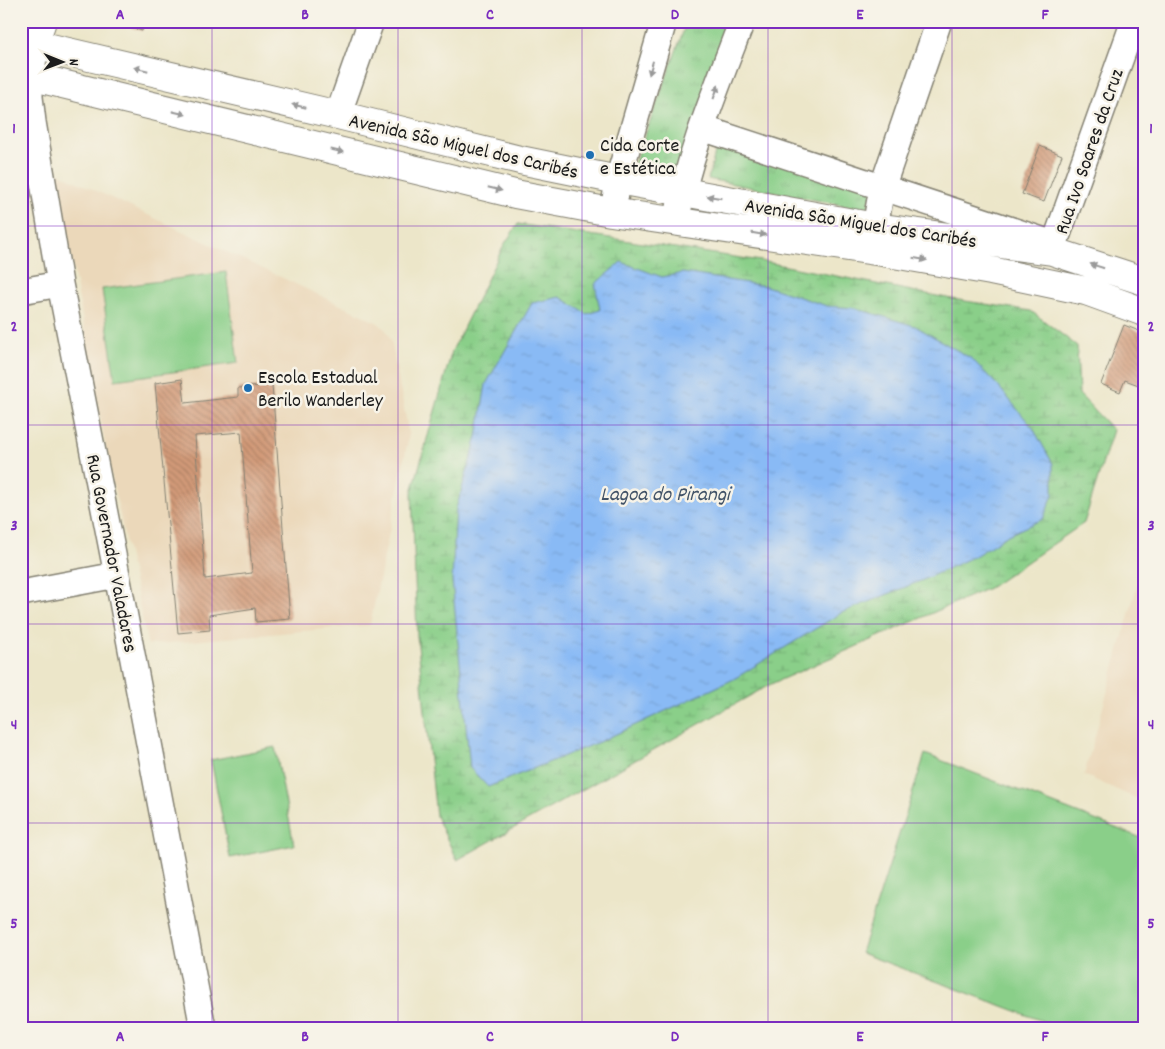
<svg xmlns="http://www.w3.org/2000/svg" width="1165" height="1049" font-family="Dekko,sans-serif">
	<defs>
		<pattern id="wetland-marsh" width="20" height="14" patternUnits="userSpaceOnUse" patternTransform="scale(1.25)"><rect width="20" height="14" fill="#8acf89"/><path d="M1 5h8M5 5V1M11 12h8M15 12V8" fill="none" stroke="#76b176"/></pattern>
		<pattern id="park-tufts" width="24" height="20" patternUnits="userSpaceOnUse" patternTransform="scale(1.25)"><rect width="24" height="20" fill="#8acf89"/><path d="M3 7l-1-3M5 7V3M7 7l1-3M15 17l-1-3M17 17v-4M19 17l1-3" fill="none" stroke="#76b176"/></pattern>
		<pattern id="water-ripples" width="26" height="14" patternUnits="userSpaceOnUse" patternTransform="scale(1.25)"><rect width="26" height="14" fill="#89baf5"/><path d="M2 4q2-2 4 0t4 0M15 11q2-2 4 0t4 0" fill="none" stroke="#769fd1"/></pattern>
		<pattern id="building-back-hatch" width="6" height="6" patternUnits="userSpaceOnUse" patternTransform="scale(1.25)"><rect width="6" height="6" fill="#d29a78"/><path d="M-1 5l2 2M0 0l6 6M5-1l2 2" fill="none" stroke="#aa7d62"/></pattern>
	</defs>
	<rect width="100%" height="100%" fill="#f7f3e8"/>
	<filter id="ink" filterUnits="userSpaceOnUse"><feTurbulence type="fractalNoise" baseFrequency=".02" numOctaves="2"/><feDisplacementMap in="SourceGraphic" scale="10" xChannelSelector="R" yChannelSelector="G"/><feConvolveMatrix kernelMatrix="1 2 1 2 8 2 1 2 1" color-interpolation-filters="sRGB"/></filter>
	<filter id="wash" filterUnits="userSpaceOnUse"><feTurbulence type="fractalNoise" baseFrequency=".0096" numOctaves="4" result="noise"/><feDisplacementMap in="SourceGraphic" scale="20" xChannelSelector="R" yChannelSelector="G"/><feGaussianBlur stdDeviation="1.12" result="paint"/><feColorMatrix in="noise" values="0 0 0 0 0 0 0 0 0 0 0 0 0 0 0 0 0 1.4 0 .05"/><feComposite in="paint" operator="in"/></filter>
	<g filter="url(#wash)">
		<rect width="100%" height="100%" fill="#ece6c9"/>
		<path fill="#ebd8ba" d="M 56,172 L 366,317 L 378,323 L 386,330 L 391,340 L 409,435 L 370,625 L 148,645 L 108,460 Z
			M 1144,561 L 1144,802 L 1084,775 Z"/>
		<path fill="url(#wetland-marsh)" stroke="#537652" d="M 518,224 L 761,261 L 952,299 L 1031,311 L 1077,346 L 1079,394 L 1113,430 L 1084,523 L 989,588 L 771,684 L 457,860 L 436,816 L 417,636 L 412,492 L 452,351 L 504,245 Z"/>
		<path fill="url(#park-tufts)" stroke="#537652" d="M 687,21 L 733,21 L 683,162 L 665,177 L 642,175 L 633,168 Z
			M 718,142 L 873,189 L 867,210 L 708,179 Z"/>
		<path fill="#8acf89" stroke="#537652" d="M 226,272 L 238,363 L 115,380 L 102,289 Z
			M 275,747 L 294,845 L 230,858 L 211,760 Z
			M 925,754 L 1144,839 L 1143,1028 L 1061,1028 L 861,953 Z"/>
		<path fill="url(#water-ripples)" stroke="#526b88" d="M 621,262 L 662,277 L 683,273 L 766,286 L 827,306 L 854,308 L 915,326 L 972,359 L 998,386 L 1033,428 L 1053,464 L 1053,495 L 1043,519 L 1008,535 L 975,556 L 923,580 L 841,613 L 734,679 L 599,742 L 488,787 L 470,768 L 452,580 L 456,509 L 477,437 L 486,384 L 532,303 L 560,297 L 587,314 L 600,310 L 595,284 Z"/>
		<g id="blocks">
			<path fill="url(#building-back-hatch)" fill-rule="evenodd" d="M 111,21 L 145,21 L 142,31 Z
				M 1040,146 L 1062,155 L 1044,202 L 1022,194 Z
				M 1124,325 L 1144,333 L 1144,387 L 1125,380 L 1120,392 L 1101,384 Z
				M 182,379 L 185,403 L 238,397 L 238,388 L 272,385 L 290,619 L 256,622 L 255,608 L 209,615 L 210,630 L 178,633 L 155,383 ZM 241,432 L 252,573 L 205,579 L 195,436 Z"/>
		</g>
	</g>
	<g filter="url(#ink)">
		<use href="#blocks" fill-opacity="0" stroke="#848172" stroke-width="1"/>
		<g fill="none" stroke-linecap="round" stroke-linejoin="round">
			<g stroke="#848172" stroke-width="28">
				<path id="minor" d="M 30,76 L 30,97 L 33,122 L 60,284 L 117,575 L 203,1028
					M 338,115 L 371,21
					M 702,128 L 1051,243
					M 613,212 L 618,180 L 664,21
					M 676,222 C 689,153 717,87 742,21
					M 875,227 L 882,188 L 939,21
					M 1052,251 L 1134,21
					M 21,291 L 60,284
					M 21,593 L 117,575"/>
			</g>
			<g stroke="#848172" stroke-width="30">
				<path id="tertiary" d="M 30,76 L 34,44 L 42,21"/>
			</g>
			<g stroke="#848172" stroke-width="30">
				<path id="secondary" d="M 21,41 L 338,115 L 520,160 L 618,180 L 875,227 L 1052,251 L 1144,281
					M 21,74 L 515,194 L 611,212 L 882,252 L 991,271 L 1086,291 L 1144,312"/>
			</g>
			<use href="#minor" stroke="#fff" stroke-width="25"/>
			<use href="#tertiary" stroke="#fff" stroke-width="28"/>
			<use href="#secondary" stroke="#fff" stroke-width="28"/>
		</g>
		<defs><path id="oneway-solid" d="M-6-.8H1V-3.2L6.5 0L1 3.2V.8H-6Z" transform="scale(1.25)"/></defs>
		<g fill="#999">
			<use href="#oneway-solid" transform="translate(651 68) rotate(106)"/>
			<use href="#oneway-solid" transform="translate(141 69) rotate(-167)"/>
			<use href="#oneway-solid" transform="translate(716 92) rotate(-70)"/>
			<use href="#oneway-solid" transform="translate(299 106) rotate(-167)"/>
			<use href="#oneway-solid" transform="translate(179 113) rotate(14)"/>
			<use href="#oneway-solid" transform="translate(337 151) rotate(14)"/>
			<use href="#oneway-solid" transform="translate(495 189) rotate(14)"/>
			<use href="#oneway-solid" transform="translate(714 197) rotate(-170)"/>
			<use href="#oneway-solid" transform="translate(759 234) rotate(9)"/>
			<use href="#oneway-solid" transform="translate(920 259) rotate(10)"/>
			<use href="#oneway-solid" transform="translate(1097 266) rotate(-162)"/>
		</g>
	</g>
	<path fill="none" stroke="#7b2cbf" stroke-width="1" stroke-opacity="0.55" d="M 212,21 L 212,1028M 398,21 L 398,1028M 582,21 L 582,1028M 768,21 L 768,1028M 952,21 L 952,1028M 21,226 L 1144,226M 21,425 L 1144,425M 21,624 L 1144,624M 21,823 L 1144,823"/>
	<g fill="#1f6fb2" stroke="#f7f3e8" stroke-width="2">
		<circle cx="590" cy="155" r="5"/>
		<circle cx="248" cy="388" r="5"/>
	</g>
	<g text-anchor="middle" stroke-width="5" stroke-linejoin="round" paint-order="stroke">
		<g font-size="20" fill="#1c1c1c" stroke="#f7f3e8" text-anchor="start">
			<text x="600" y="151">Cida Corte<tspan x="600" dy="23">e Estética</tspan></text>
			<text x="258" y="383">Escola Estadual<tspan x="258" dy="23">Berilo Wanderley</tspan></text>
		</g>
		<g font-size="20" fill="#1c1c1c" stroke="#f7f3e8">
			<text transform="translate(464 145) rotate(13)" y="7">Avenida São Miguel dos Caribés</text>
			<text transform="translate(1088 151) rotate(-71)" y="7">Rua Ivo Soares da Cruz</text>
			<text transform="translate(861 222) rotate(9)" y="7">Avenida São Miguel dos Caribés</text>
			<text transform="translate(113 553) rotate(79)" y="7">Rua Governador Valadares</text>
		</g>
		<g font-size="21" font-style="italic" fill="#425368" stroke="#f7f3e8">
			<text x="665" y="500">Lagoa do Pirangi</text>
		</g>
	</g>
	<rect width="1165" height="1049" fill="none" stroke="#f7f3e8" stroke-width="55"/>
	<g transform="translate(62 62) rotate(91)" stroke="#f7f3e8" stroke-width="4" paint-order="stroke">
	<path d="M0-4L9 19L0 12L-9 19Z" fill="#1c1c1c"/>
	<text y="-8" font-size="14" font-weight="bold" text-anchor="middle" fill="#1c1c1c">N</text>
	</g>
	<rect x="28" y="28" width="1110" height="994" fill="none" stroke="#7b2cbf" stroke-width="2"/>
	<g font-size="16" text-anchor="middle" font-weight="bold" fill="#7b2cbf">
		<text x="120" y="19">A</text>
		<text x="305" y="19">B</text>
		<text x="490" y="19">C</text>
		<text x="675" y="19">D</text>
		<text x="860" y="19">E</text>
		<text x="1045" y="19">F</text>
		<text x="14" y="133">1</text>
		<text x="1151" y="133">1</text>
		<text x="14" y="331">2</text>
		<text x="1151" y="331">2</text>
		<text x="14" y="530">3</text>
		<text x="1151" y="530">3</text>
		<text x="14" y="729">4</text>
		<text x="1151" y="729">4</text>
		<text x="14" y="928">5</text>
		<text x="1151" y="928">5</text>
		<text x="120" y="1041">A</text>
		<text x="305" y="1041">B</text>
		<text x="490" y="1041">C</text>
		<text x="675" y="1041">D</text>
		<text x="860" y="1041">E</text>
		<text x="1045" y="1041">F</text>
	</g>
</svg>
